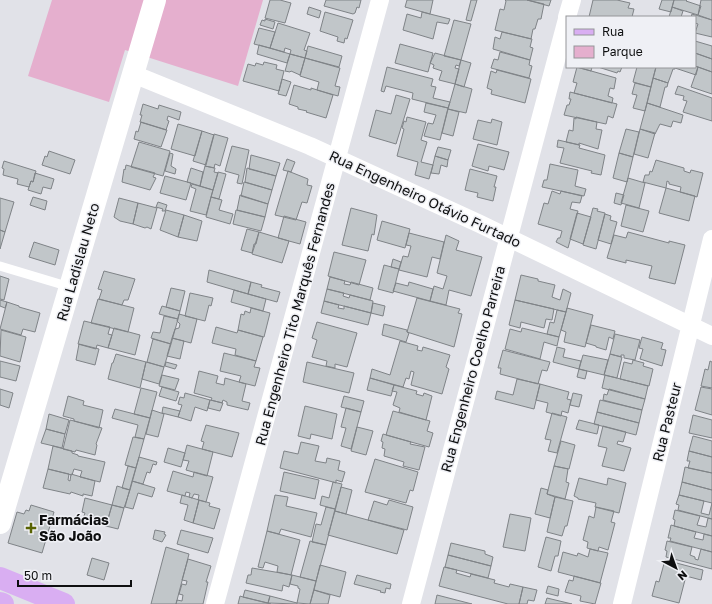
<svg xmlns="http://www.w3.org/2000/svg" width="712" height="604" font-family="'Golos Text',sans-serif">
	<rect width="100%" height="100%" fill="#e1e2e8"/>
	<path fill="#e5afce" d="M 52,0 L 263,0 L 238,86 L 125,50 L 109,102 L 28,76 Z"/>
	<path fill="#c1c6c9" stroke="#7f8387" d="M 270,0 L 280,0 L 291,3 L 285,23 L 265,18 Z
		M 326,0 L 361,0 L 359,8 L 357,7 L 355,13 L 353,14 L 324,6 Z
		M 407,0 L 433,0 L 430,14 L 405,7 Z
		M 471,0 L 477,0 L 471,21 L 466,20 Z
		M 505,0 L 527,0 L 544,4 L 541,19 L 538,19 L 535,29 L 533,29 L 531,39 L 495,30 L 500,9 L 504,10 L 506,1 Z
		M 527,0 L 551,0 L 549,6 Z
		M 593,0 L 617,0 L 630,3 L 628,8 L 634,9 L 632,17 L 589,17 Z
		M 662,0 L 674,0 L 671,12 L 659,9 Z
		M 674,0 L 687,0 L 686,1 L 701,6 L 698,15 L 672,7 Z
		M 701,0 L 712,0 L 712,20 L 698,15 Z
		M 309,7 L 321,11 L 319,18 L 307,14 Z
		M 672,7 L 683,11 L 681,17 L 669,17 Z
		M 325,12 L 353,20 L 347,39 L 345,38 L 344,43 L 337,41 L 338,37 L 320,31 Z
		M 422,12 L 450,19 L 448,24 L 437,22 L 433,39 L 403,30 L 407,14 L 421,18 Z
		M 692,14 L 712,20 L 712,37 L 695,33 L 698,24 L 695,23 L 695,17 L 691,17 Z
		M 265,19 L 275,22 L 273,29 L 260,25 L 262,20 L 265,21 Z
		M 454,20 L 471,24 L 461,60 L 444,56 Z
		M 278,23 L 310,33 L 304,50 L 307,51 L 305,58 L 290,54 L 291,50 L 285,48 L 284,52 L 270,48 Z
		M 259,28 L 275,32 L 270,48 L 254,44 Z
		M 502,32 L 532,39 L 530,47 L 533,48 L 530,60 L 493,49 L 495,37 L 500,39 Z
		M 695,41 L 712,46 L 712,59 L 695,53 Z
		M 400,44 L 433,53 L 428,72 L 395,63 Z
		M 259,45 L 290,54 L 287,63 L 257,54 Z
		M 308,46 L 342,56 L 339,67 L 305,58 Z
		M 500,52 L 530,60 L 529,65 L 532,66 L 529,78 L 491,68 L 494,59 L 498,60 Z
		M 435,53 L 461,60 L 459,66 L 456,65 L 455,68 L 459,69 L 455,84 L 439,80 L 442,71 L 433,68 L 434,65 L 430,63 Z
		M 695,53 L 712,59 L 712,72 L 695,66 Z
		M 290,54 L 305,58 L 300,75 L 291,71 L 290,72 L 285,71 Z
		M 305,58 L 340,68 L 335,86 L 340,87 L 338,96 L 317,90 L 319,82 L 300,76 Z
		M 461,60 L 471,63 L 464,87 L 455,84 Z
		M 264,62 L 277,65 L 276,69 L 284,71 L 279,91 L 243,81 L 248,64 L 255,66 L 256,63 L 263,65 Z
		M 695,66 L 698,67 L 696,75 L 675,68 L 675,69 L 673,69 L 668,83 L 653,78 L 656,67 Z
		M 387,67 L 433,79 L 431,86 L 436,87 L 433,98 L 450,102 L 448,108 L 412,99 L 413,93 L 386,86 L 384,92 L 381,91 Z
		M 576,67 L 592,67 L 591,71 Z
		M 577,67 L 616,78 L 614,89 L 610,88 L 608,96 L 613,98 L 612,103 L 574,93 L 577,83 L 573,82 Z
		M 598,67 L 622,67 L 620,72 L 618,71 L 617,73 Z
		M 637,67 L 656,67 L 651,87 L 633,82 Z
		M 698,67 L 712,72 L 712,94 L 691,87 Z
		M 497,70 L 531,79 L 525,103 L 491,94 L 492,90 L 487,88 L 491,71 L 496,73 Z
		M 653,78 L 668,83 L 667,87 L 665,87 L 660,107 L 647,103 Z
		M 282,79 L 291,82 L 286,96 L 278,94 Z
		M 635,83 L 651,87 L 645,111 L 633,108 L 637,95 L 632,94 Z
		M 455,84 L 472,89 L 466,113 L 448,109 Z
		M 294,85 L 311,90 L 311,88 L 333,95 L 326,118 L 306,112 L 307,111 L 298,109 L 298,107 L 289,104 Z
		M 678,86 L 712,98 L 712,121 L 683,112 L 687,101 L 683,100 L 684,96 L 675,94 Z
		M 570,92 L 617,104 L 613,118 L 608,116 L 606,124 L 564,115 L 567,105 L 569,105 L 571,99 L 569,99 Z
		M 396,95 L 410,99 L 396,144 L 369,136 L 376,110 L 391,114 Z
		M 426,103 L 448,108 L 440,140 L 424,136 L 428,123 L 433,124 L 436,115 L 424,112 Z
		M 647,103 L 683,115 L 681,123 L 673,121 L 671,127 L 660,124 L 655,134 L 640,129 Z
		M 143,104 L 158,109 L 159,105 L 181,112 L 179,120 L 168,116 L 167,120 L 169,121 L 166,130 L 140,122 L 142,115 L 140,115 Z
		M 448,109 L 459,112 L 453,136 L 442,133 Z
		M 407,117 L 426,122 L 421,140 L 427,142 L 421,162 L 433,165 L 429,179 L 415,175 L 418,162 L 397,156 L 404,129 L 402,128 L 404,121 L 406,122 Z
		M 576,117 L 597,122 L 596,129 L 602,130 L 598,149 L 579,143 L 579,145 L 566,142 L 569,130 L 573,131 L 574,118 L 576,119 Z
		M 492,119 L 502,122 L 497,145 L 473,139 L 478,120 L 491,123 Z
		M 141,122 L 167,130 L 161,147 L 134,139 L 136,131 L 138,132 Z
		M 178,124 L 202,131 L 195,156 L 171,149 Z
		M 626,129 L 639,132 L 633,157 L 619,153 Z
		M 640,129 L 655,133 L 648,158 L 634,154 Z
		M 202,131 L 214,135 L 206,165 L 193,161 Z
		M 214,134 L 228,138 L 220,166 L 215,164 L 214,168 L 205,166 Z
		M 558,140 L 580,145 L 579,148 L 605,155 L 601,175 L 591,173 L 592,171 L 560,163 L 564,148 L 557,147 Z
		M 139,142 L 170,151 L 163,176 L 131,167 Z
		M 478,144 L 509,152 L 504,170 L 489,166 L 488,171 L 472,166 Z
		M 232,146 L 249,150 L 242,184 L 237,183 L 239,175 L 225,171 Z
		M 438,147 L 451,150 L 448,160 L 435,156 Z
		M 49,151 L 75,160 L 70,174 L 42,165 L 45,156 L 47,157 Z
		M 170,153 L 173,154 L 171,166 L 176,169 L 175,174 L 165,171 Z
		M 619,153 L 633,157 L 627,182 L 613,178 Z
		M 251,155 L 280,163 L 276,176 L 249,169 Z
		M 435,156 L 448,160 L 447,167 L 441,165 L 439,174 L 431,173 Z
		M 287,159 L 295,162 L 291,172 L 283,170 Z
		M 656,160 L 684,168 L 684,171 L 690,173 L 691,170 L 703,173 L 697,197 L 680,192 L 681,187 L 669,184 L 669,182 L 667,181 L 666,188 L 643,182 L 645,175 L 649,175 L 650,171 L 652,172 Z
		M 4,161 L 36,171 L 33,182 L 31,181 L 29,187 L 17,184 L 18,179 L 3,175 L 4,169 L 2,168 Z
		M 550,164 L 578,170 L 575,186 L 586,189 L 584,196 L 542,187 L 544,180 L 547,180 Z
		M 126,165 L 155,173 L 153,177 L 156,178 L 150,190 L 122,182 L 124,169 L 125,170 Z
		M 205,166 L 215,168 L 214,172 L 218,173 L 213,190 L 200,186 Z
		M 191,168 L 203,172 L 200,186 L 187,182 Z
		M 247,168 L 276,176 L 272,190 L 245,182 Z
		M 470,169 L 497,176 L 494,187 L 496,187 L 493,201 L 477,197 L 478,193 L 465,190 Z
		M 288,171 L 308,179 L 307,185 L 312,186 L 307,203 L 302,202 L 296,220 L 275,215 Z
		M 218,172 L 226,174 L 219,199 L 211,197 Z
		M 35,173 L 54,179 L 51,189 L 43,187 L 41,194 L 28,190 L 31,181 L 33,182 Z
		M 165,176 L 191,183 L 186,200 L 160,193 Z
		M 628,178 L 645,183 L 639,208 L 621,203 Z
		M 244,182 L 272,190 L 268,204 L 241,196 Z
		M 192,184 L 213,190 L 206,215 L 190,211 L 196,189 L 191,187 Z
		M 666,188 L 695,196 L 689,221 L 659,213 Z
		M 552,191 L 560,194 L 561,191 L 582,196 L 580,203 L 572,202 L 570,209 L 578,211 L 568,248 L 556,242 L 558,238 L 560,238 L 562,231 L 538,224 L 544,203 L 548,204 Z
		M 616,193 L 624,195 L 621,205 L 614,203 Z
		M 240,195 L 268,204 L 265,217 L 237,210 Z
		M 33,197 L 47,201 L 45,210 L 30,205 Z
		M 211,197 L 222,200 L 219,210 L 233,214 L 230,224 L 206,217 Z
		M 0,198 L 14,202 L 5,232 L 0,230 Z
		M 119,198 L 138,203 L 133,224 L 120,221 L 114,217 Z
		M 158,202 L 167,205 L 165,211 L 162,211 L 163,209 L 156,207 Z
		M 138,203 L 157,208 L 151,229 L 147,227 L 145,228 L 133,224 Z
		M 626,205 L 649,211 L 643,232 L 621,226 Z
		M 351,208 L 377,215 L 374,235 L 372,234 L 368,251 L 342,245 Z
		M 593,208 L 598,209 L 597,211 L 605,213 L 596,249 L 583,245 Z
		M 166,210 L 184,215 L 178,237 L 160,230 Z
		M 236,210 L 265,217 L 261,231 L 233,224 Z
		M 577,213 L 591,217 L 583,244 L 570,239 Z
		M 605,214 L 611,216 L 610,220 L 617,222 L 611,244 L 598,240 Z
		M 184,215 L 202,221 L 197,241 L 178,237 Z
		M 284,216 L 306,222 L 300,244 L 278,238 Z
		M 382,221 L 410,229 L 405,248 L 377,240 Z
		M 247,229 L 259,232 L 256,244 L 254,244 L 252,253 L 241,250 Z
		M 0,230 L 5,232 L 0,249 Z
		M 259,232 L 289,241 L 282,263 L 252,254 Z
		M 628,232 L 669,243 L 669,241 L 685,245 L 675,284 L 649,278 L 652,266 L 626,260 L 626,263 L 607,258 L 614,235 L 626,238 Z
		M 409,233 L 444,242 L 440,259 L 432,257 L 427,277 L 399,270 L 403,256 L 408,257 L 411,246 L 406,245 Z
		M 446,235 L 459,241 L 456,250 L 482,257 L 471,296 L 449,290 L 446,305 L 430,301 L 434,286 L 443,289 L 447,276 L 437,273 Z
		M 34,242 L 59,250 L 55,265 L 29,257 Z
		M 334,252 L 366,260 L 359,285 L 328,276 Z
		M 393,259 L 401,262 L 399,269 L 391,267 Z
		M 384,265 L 399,269 L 393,293 L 378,289 Z
		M 209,270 L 251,282 L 248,294 L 207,282 Z
		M 104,271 L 135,279 L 128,300 L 124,300 L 122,305 L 99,299 L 102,290 L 98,289 Z
		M 521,275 L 538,279 L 538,281 L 555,285 L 552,297 L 560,300 L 563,289 L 571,293 L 566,312 L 515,300 Z
		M 0,276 L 9,279 L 4,300 L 0,299 Z
		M 330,277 L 345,281 L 344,284 L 350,285 L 351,282 L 373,288 L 370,300 L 327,289 Z
		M 251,282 L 262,285 L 261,287 L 280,292 L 277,302 L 248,294 Z
		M 409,282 L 433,289 L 430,301 L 393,291 L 396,283 L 408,286 Z
		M 171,288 L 185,291 L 180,311 L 166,307 Z
		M 327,289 L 344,293 L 343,296 L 349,298 L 350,295 L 373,301 L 371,313 L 324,301 Z
		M 234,290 L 266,299 L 263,311 L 231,302 Z
		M 190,293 L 213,298 L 211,306 L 209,305 L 205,321 L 185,316 Z
		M 417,298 L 460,309 L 458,313 L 462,314 L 454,347 L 407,332 Z
		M 98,299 L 134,308 L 128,332 L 91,323 Z
		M 0,300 L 7,302 L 5,308 L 0,306 Z
		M 515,300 L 554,309 L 552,320 L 546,319 L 544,328 L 521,322 L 520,328 L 509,325 Z
		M 324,301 L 339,305 L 338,308 L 344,309 L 344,306 L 371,313 L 368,325 L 321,313 Z
		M 7,302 L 19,306 L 19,307 L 40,313 L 35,332 L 23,329 L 21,335 L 0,329 Z
		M 373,303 L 385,306 L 383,316 L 371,313 Z
		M 162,306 L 180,311 L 178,319 L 159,314 Z
		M 251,308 L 270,313 L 264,337 L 238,330 L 241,314 L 244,315 L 245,311 L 250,313 Z
		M 567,308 L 593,315 L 585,347 L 564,342 L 566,332 L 561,330 Z
		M 557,310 L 566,312 L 559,337 L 547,334 L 550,322 L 554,323 Z
		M 179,314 L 197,319 L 191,343 L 172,338 L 175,329 L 179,328 L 180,324 L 177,321 Z
		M 164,316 L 178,319 L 171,344 L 151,338 L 153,332 L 160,333 Z
		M 84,321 L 110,327 L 108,334 L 112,335 L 108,348 L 97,345 L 96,349 L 78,344 Z
		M 317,322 L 357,333 L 347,367 L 335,364 L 335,368 L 326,366 L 327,361 L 312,357 L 317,340 L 312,338 Z
		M 384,324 L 407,330 L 407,332 L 409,333 L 406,342 L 382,335 Z
		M 591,325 L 615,331 L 613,339 L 609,337 L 606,350 L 596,347 L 596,346 L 586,343 Z
		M 216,327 L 237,333 L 238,330 L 263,337 L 256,361 L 235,355 L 236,349 L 212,343 Z
		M 114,328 L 140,335 L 135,355 L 108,348 Z
		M 522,328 L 559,337 L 557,346 L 544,342 L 540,359 L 505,349 L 510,329 L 521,332 Z
		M 1,330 L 26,337 L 20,362 L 0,356 Z
		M 615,334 L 640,340 L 635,360 L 624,358 L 624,355 L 621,355 L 621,357 L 610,354 Z
		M 642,337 L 663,343 L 661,349 L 666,350 L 662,366 L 640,359 L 643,349 L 639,348 Z
		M 172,338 L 184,341 L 180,359 L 167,356 Z
		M 153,339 L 171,344 L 164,367 L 147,362 Z
		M 400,341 L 418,346 L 417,350 L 422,351 L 423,347 L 450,355 L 446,367 L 449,369 L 442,394 L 411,385 L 414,372 L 411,371 L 409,379 L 406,378 L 403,387 L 370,378 L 372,369 L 390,375 Z
		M 79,344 L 99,349 L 95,365 L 76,360 Z
		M 557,347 L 565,349 L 563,357 L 581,361 L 579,369 L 553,362 Z
		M 503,350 L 550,362 L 547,371 L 542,370 L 538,384 L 500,374 L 501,368 L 498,368 Z
		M 224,353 L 256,361 L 254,367 L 260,368 L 255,386 L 239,382 L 241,376 L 220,371 Z
		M 116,354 L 146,362 L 140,388 L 108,379 L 112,363 L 113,363 Z
		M 610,354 L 622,357 L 617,378 L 604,375 Z
		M 583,355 L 608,360 L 604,375 L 579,369 Z
		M 633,360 L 644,363 L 643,366 L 653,369 L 649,386 L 620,379 L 624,362 L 632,364 Z
		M 0,361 L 20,366 L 16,381 L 0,377 Z
		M 710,361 L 712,362 L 712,388 L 701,386 L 705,369 L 708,370 Z
		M 146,362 L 164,367 L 159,384 L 142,379 Z
		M 166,362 L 177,365 L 175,369 L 165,366 Z
		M 307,362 L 354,373 L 349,393 L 303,382 Z
		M 579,369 L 587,371 L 585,379 L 577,377 Z
		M 199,371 L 218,376 L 216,383 L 224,385 L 225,378 L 246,384 L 242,401 L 250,403 L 248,410 L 227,405 L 227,402 L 223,400 L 222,403 L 211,400 L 212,398 L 194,393 Z
		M 162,375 L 179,379 L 175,390 L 159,386 Z
		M 605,375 L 648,386 L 645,399 L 602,388 Z
		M 370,378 L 394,385 L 391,396 L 367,390 Z
		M 517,379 L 540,384 L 534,409 L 495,399 L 497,391 L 513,395 Z
		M 540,384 L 569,392 L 567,399 L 571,400 L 568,413 L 562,411 L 561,416 L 546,412 L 548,403 L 536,400 Z
		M 394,385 L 417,391 L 416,394 L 423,396 L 424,393 L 432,396 L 426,420 L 399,412 L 400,408 L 393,405 L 397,392 L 392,391 Z
		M 162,387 L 179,392 L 176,401 L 159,396 Z
		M 701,387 L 712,389 L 712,415 L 695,410 Z
		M 141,388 L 157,392 L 150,418 L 134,414 Z
		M 0,389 L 13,393 L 9,408 L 0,405 Z
		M 609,389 L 645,399 L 642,410 L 603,400 L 604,394 L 607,395 Z
		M 185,393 L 210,400 L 207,411 L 195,407 L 191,421 L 178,417 L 182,405 L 178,404 L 180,397 L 184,398 Z
		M 573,393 L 582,395 L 579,407 L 570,405 Z
		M 68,396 L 84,401 L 83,405 L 103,410 L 99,428 L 74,421 L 74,419 L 63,416 Z
		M 344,396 L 364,401 L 361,412 L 341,407 Z
		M 210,400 L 223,403 L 220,411 L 208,408 Z
		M 600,400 L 642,410 L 639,423 L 597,412 Z
		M 305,406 L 337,414 L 332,439 L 311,434 L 310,439 L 298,436 Z
		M 163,407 L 180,411 L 178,417 L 162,413 Z
		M 346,408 L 361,412 L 351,449 L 341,446 L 346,428 L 341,427 Z
		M 115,409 L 150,418 L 144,439 L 135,437 L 138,425 L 112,418 Z
		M 152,410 L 164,414 L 158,437 L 146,434 Z
		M 393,411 L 430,421 L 427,431 L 433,433 L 429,447 L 386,435 Z
		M 597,412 L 639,423 L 636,435 L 594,424 Z
		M 552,413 L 567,417 L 557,453 L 548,451 L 551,440 L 545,439 Z
		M 49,414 L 69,420 L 65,434 L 46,429 Z
		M 693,415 L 712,420 L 712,438 L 689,433 Z
		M 70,420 L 102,428 L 96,444 L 97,445 L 95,455 L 76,450 L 75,452 L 63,449 Z
		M 579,420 L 599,425 L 597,434 L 576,429 Z
		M 206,425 L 239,433 L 232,457 L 202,449 L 204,442 L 201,441 Z
		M 603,426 L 626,432 L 623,442 L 618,441 L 617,444 L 631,448 L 624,471 L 602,466 L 607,448 L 598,446 Z
		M 357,427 L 373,431 L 366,455 L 351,451 Z
		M 46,429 L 65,434 L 62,448 L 41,443 Z
		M 383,434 L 411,442 L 410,444 L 425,447 L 419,470 L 403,466 L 404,462 L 384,456 L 385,449 L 382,448 L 383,442 L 381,441 Z
		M 693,436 L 712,441 L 712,457 L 689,451 Z
		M 133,437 L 144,439 L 136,468 L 125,465 Z
		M 561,441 L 575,445 L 569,469 L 554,466 Z
		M 301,442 L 319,446 L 315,461 L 326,463 L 327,458 L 340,461 L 338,470 L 345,472 L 342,482 L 336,480 L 336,483 L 333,482 L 280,468 L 284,451 L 298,454 Z
		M 187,445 L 213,452 L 207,476 L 186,470 L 189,461 L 183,460 Z
		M 53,446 L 72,451 L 72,453 L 78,455 L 78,456 L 105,462 L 100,482 L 80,477 L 82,471 L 74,469 L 72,475 L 48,469 Z
		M 168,448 L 185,453 L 181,467 L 164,462 Z
		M 689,451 L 712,457 L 712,473 L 688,468 L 690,461 L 687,461 Z
		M 139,457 L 157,462 L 156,465 L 153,464 L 150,473 L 147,472 L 143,484 L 132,481 Z
		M 375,459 L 418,472 L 413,491 L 410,490 L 406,503 L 365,492 Z
		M 128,466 L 136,468 L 130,490 L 122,488 Z
		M 554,466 L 568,469 L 566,482 L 569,483 L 565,499 L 547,494 Z
		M 685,467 L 712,473 L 712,490 L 682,482 Z
		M 48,469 L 69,474 L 68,480 L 70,481 L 71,474 L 95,481 L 92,496 L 83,494 L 83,496 L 71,492 L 70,494 L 43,488 Z
		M 173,471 L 193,477 L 194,472 L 213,477 L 206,502 L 198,500 L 199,495 L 194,494 L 192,498 L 189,497 L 190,493 L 186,492 L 185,496 L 167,491 Z
		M 284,472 L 319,480 L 315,499 L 280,491 Z
		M 579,478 L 607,485 L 608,478 L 626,483 L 619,513 L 595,507 L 596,503 L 578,499 L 578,498 L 574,496 Z
		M 132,481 L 155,488 L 152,497 L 138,493 L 133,509 L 125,507 Z
		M 333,482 L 342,484 L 335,509 L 320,505 L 322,496 L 329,498 Z
		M 682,482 L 712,490 L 712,503 L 679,495 Z
		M 117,486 L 130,490 L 124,508 L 112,505 Z
		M 341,487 L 352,490 L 346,514 L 335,511 Z
		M 541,488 L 548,490 L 547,494 L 555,497 L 550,518 L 535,514 Z
		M 182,495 L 199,500 L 193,523 L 184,520 L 188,505 L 180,503 Z
		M 275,495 L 288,497 L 286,506 L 317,513 L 311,537 L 281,529 L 279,534 L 267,531 Z
		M 679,495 L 704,501 L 701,513 L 709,515 L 712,503 L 712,519 L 678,510 L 679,505 L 676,504 Z
		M 555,497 L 573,501 L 567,526 L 565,526 L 562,536 L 547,532 Z
		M 85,498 L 112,505 L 106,526 L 83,519 L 85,513 L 82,512 Z
		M 199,500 L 210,503 L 209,506 L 220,509 L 214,529 L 193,523 Z
		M 389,500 L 413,507 L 407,530 L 368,520 L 374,501 L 387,505 Z
		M 31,505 L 54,512 L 42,553 L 8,543 L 17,512 L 24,514 L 26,510 L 29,511 Z
		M 112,505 L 124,508 L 118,529 L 106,526 Z
		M 326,507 L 335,509 L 326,545 L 312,542 L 316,524 L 321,525 Z
		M 596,507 L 614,511 L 611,522 L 615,523 L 608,550 L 599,547 L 598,551 L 587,548 L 588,542 L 583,540 L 589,516 L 594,518 Z
		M 675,510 L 700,516 L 697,525 L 706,527 L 708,518 L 712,519 L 712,536 L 674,526 L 675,520 L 673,519 Z
		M 335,511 L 404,530 L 397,554 L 328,535 Z
		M 510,514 L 531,518 L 525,551 L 503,547 Z
		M 671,525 L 696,532 L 694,538 L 703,540 L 704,534 L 712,536 L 712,552 L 670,541 L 671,538 L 668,538 Z
		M 155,530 L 165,532 L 164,534 L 166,535 L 162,542 L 153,539 Z
		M 181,530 L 213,538 L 208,553 L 177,544 Z
		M 267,531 L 300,540 L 291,575 L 277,572 L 278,566 L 265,562 L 263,568 L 258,567 Z
		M 546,537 L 561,541 L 558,556 L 555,556 L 551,571 L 538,567 Z
		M 310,541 L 326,545 L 316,581 L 300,577 Z
		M 667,541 L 692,547 L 690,555 L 695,557 L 695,559 L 698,560 L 701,549 L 712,552 L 712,569 L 666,557 L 667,551 L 665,550 Z
		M 451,543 L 485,551 L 485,554 L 493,557 L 491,566 L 448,555 Z
		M 166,547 L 189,554 L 176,604 L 151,604 Z
		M 590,549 L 608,553 L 600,583 L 558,572 L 563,552 L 577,556 L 578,553 L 588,557 Z
		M 448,555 L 491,566 L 488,578 L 445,567 Z
		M 92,558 L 109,563 L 104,580 L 87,575 Z
		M 188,559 L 211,566 L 206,582 L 208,582 L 203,604 L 176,604 L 177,600 L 182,601 L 183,595 L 179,594 L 182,584 L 186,585 L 187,581 L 182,580 Z
		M 665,560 L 703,570 L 701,580 L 686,576 L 679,603 L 652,596 L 656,581 L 659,582 Z
		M 320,565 L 346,572 L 340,597 L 314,590 Z
		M 444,567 L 457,570 L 456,573 L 470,577 L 471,574 L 495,580 L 494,583 L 509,587 L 510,584 L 523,587 L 519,604 L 508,604 L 439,586 Z
		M 252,568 L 292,575 L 289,587 L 283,585 L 282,591 L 246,583 L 248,575 L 251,575 Z
		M 292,575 L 316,581 L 310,604 L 297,603 L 300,589 L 298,588 L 298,586 L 290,584 Z
		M 357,575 L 391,584 L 390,589 L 386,588 L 385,593 L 380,592 L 381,591 L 354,584 Z
		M 574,576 L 601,583 L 595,604 L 580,601 L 581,596 L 565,592 L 569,580 L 573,581 Z
		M 548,586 L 559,589 L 558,596 L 546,593 Z
		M 523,587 L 537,590 L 534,601 L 528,600 L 527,604 L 519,604 Z
		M 245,590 L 270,596 L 268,603 L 243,597 Z
		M 314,590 L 330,595 L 328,604 L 310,604 Z
		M 437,595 L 472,604 L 435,604 Z
		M 240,596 L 243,597 L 271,604 L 238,604 Z
		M 270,596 L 297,603 L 297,604 L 268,603 Z
		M 547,598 L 572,604 L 545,604 Z"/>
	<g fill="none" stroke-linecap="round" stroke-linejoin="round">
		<path stroke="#fff" stroke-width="9" d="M 0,266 L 70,287"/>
		<path stroke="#fff" stroke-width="18" d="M 567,17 L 572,0
			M 133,74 L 310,146 L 480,224 L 712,336
			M 215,604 L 380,0
			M 411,604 L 567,19
			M 622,604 L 712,239"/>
		<path stroke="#fff" stroke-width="22" d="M 0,523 L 155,0"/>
		<path stroke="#d9aef2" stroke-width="22" d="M 0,578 L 64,604
			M 0,603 L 3,604"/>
	</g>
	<path fill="#586302" stroke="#eff0f5" stroke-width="1.5" d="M29 522h4v4h4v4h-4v4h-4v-4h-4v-4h4z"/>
	<g text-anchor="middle" stroke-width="3" stroke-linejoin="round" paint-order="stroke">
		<g font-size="14" fill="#0e0f10" stroke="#eff0f5">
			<text transform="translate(425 199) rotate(25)" y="5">Rua Engenheiro Otávio Furtado</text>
			<text transform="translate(78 262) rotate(-74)" y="5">Rua Ladislau Neto</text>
			<text transform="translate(295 314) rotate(-75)" y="5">Rua Engenheiro Tito Marquês Fernandes</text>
			<text transform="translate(473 369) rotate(-75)" y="5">Rua Engenheiro Coelho Parreira</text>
			<text transform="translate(667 422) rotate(-76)" y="5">Rua Pasteur</text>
		</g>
		<g font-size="14" font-weight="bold" fill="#0e0f10" stroke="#eff0f5" text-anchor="start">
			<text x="39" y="525">Farmácias<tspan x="39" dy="16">São João</tspan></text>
		</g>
	</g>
	<rect x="566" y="16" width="130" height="52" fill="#eff0f5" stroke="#959699"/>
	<rect x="574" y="29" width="20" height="6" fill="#d9aef2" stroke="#959699"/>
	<text x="602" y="36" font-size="12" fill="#0e0f10">Rua</text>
	<rect x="574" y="46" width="20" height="12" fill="#e5afce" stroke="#959699"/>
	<text x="602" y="56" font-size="12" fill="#0e0f10">Parque</text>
	<g transform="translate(676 568) rotate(139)" stroke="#eff0f5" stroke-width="3" paint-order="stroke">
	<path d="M0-3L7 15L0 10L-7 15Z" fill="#0e0f10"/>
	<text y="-6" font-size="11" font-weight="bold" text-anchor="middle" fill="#0e0f10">N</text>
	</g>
	<path d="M18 580v6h113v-6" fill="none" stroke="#0e0f10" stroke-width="2"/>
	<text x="24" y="580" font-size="12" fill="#0e0f10" stroke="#eff0f5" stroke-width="3" paint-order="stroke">50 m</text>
</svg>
